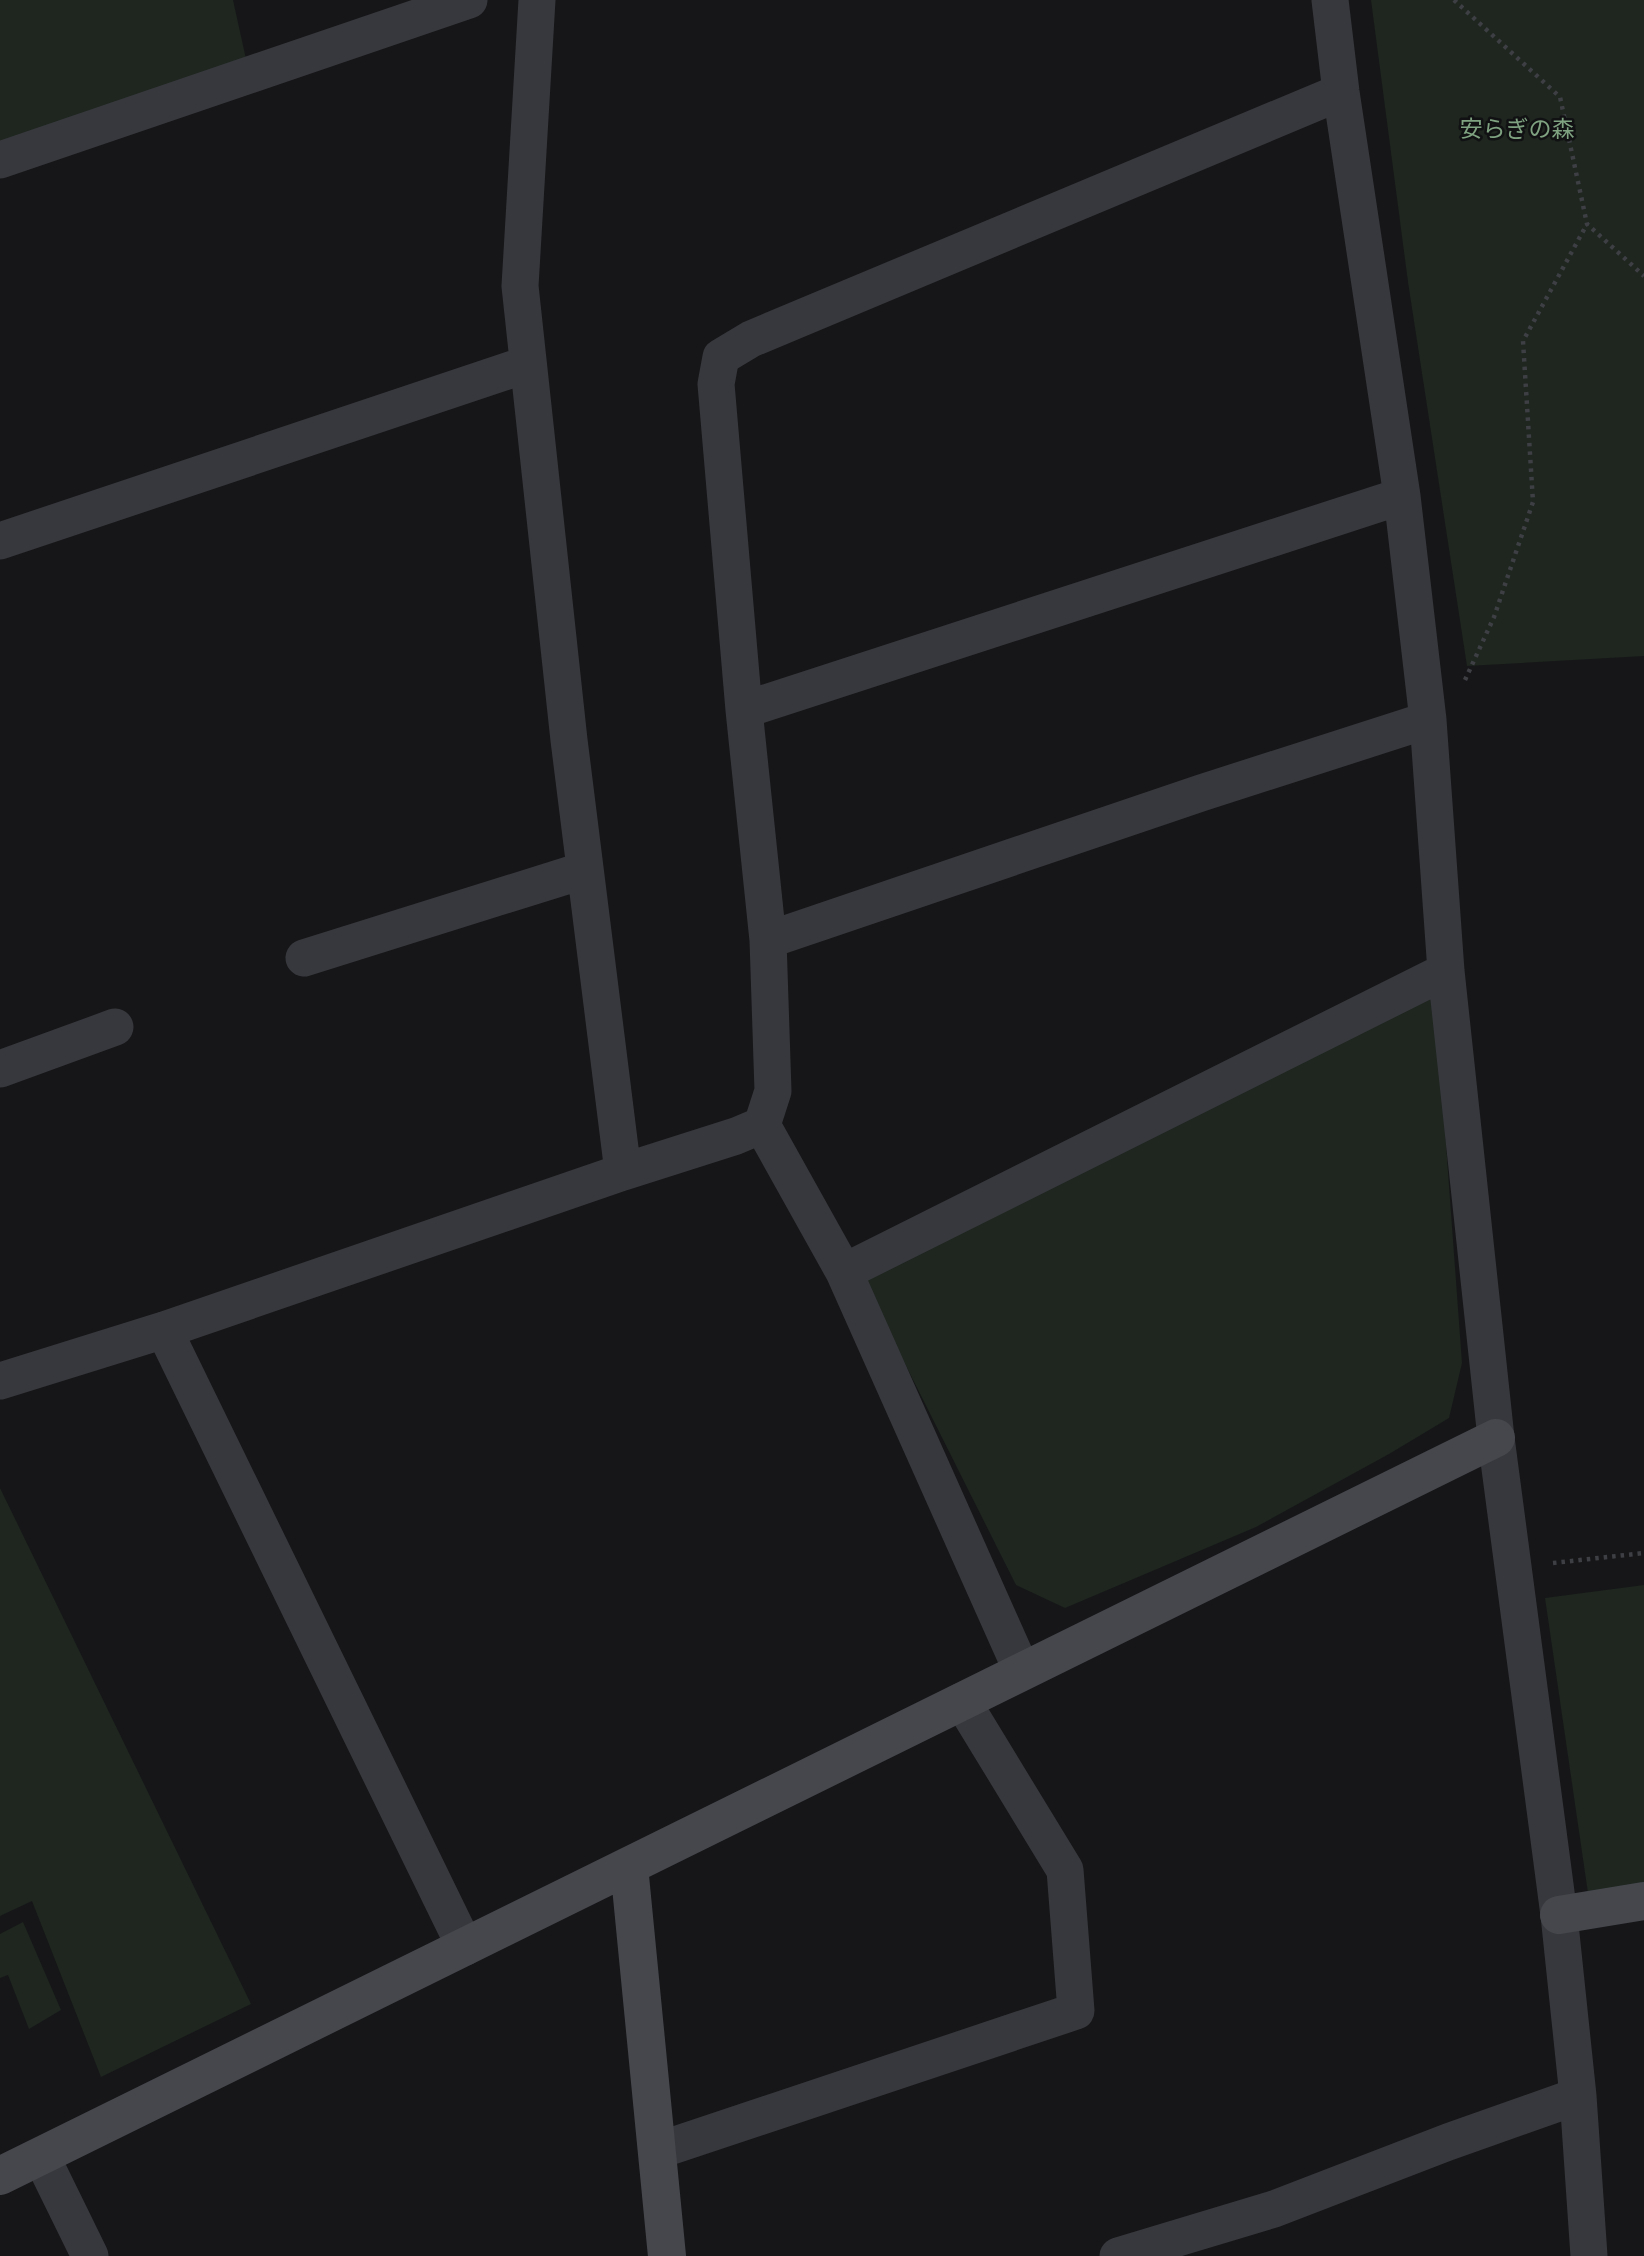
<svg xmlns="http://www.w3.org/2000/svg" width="1644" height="2256" font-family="Arial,'Noto Sans JP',sans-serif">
	<rect width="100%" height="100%" fill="#161618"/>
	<path fill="#1e261f" d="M 0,0 L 233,0 L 246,59 L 0,144 Z
		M 1371,0 L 1644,0 L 1644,656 L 1467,666 L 1408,282 Z
		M 1435,994 L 1462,1363 L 1449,1418 L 1389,1454 L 1256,1527 L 1065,1608 L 1016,1585 L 863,1280 Z
		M 0,1488 L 251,2004 L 101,2077 L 32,1901 L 0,1916 Z
		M 1644,1585 L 1644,1891 L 1589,1900 L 1545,1598 Z
		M 23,1922 L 61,2010 L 29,2029 L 8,1975 L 0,1978 L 0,1934 Z"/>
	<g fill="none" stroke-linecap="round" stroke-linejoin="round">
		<path stroke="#3d3f44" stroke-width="4.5" stroke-dasharray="3.5 5" stroke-linecap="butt" d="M 1454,0 L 1560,97 L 1587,224 L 1644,276
			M 1465,680 L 1494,617 L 1533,502 L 1523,341 L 1587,224
			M 1553,1563 L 1644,1553"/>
		<path stroke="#37383d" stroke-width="37" d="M 537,0 L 520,286 L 569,740 L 623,1172
			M 1330,0 L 1341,92 L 1402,496 L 1428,720 L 1446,971 L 1496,1438 L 1559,1915 L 1578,2096 L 1589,2256
			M 0,160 L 469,0
			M 0,541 L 528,364
			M 744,710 L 1402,496
			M 768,940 L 1201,793 L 1428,720
			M 304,958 L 585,870
			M 0,1069 L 115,1027
			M 762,1125 L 844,1272 L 1022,1671
			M 844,1272 L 1446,971
			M 164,1330 L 465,1947
			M 0,1381 L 164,1330 L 623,1172 L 736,1136 L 762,1125 L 773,1091 L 768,940 L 744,710 L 716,384 L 721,357 L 751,339 L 1341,92
			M 657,2151 L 1076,2011 L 1065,1870 L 962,1701
			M 41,2156 L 90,2256
			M 1118,2256 L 1274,2209 L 1448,2142 L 1578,2096"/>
		<path stroke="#45474d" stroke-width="38" d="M 629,1866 L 667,2256
			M 1559,1915 L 1644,1901
			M 0,2176 L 1496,1438"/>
	</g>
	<g text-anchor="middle" stroke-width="5" stroke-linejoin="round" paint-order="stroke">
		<g font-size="23" fill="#7fa381" stroke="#111113">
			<text x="1517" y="137">安らぎの森</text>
		</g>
	</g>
</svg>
